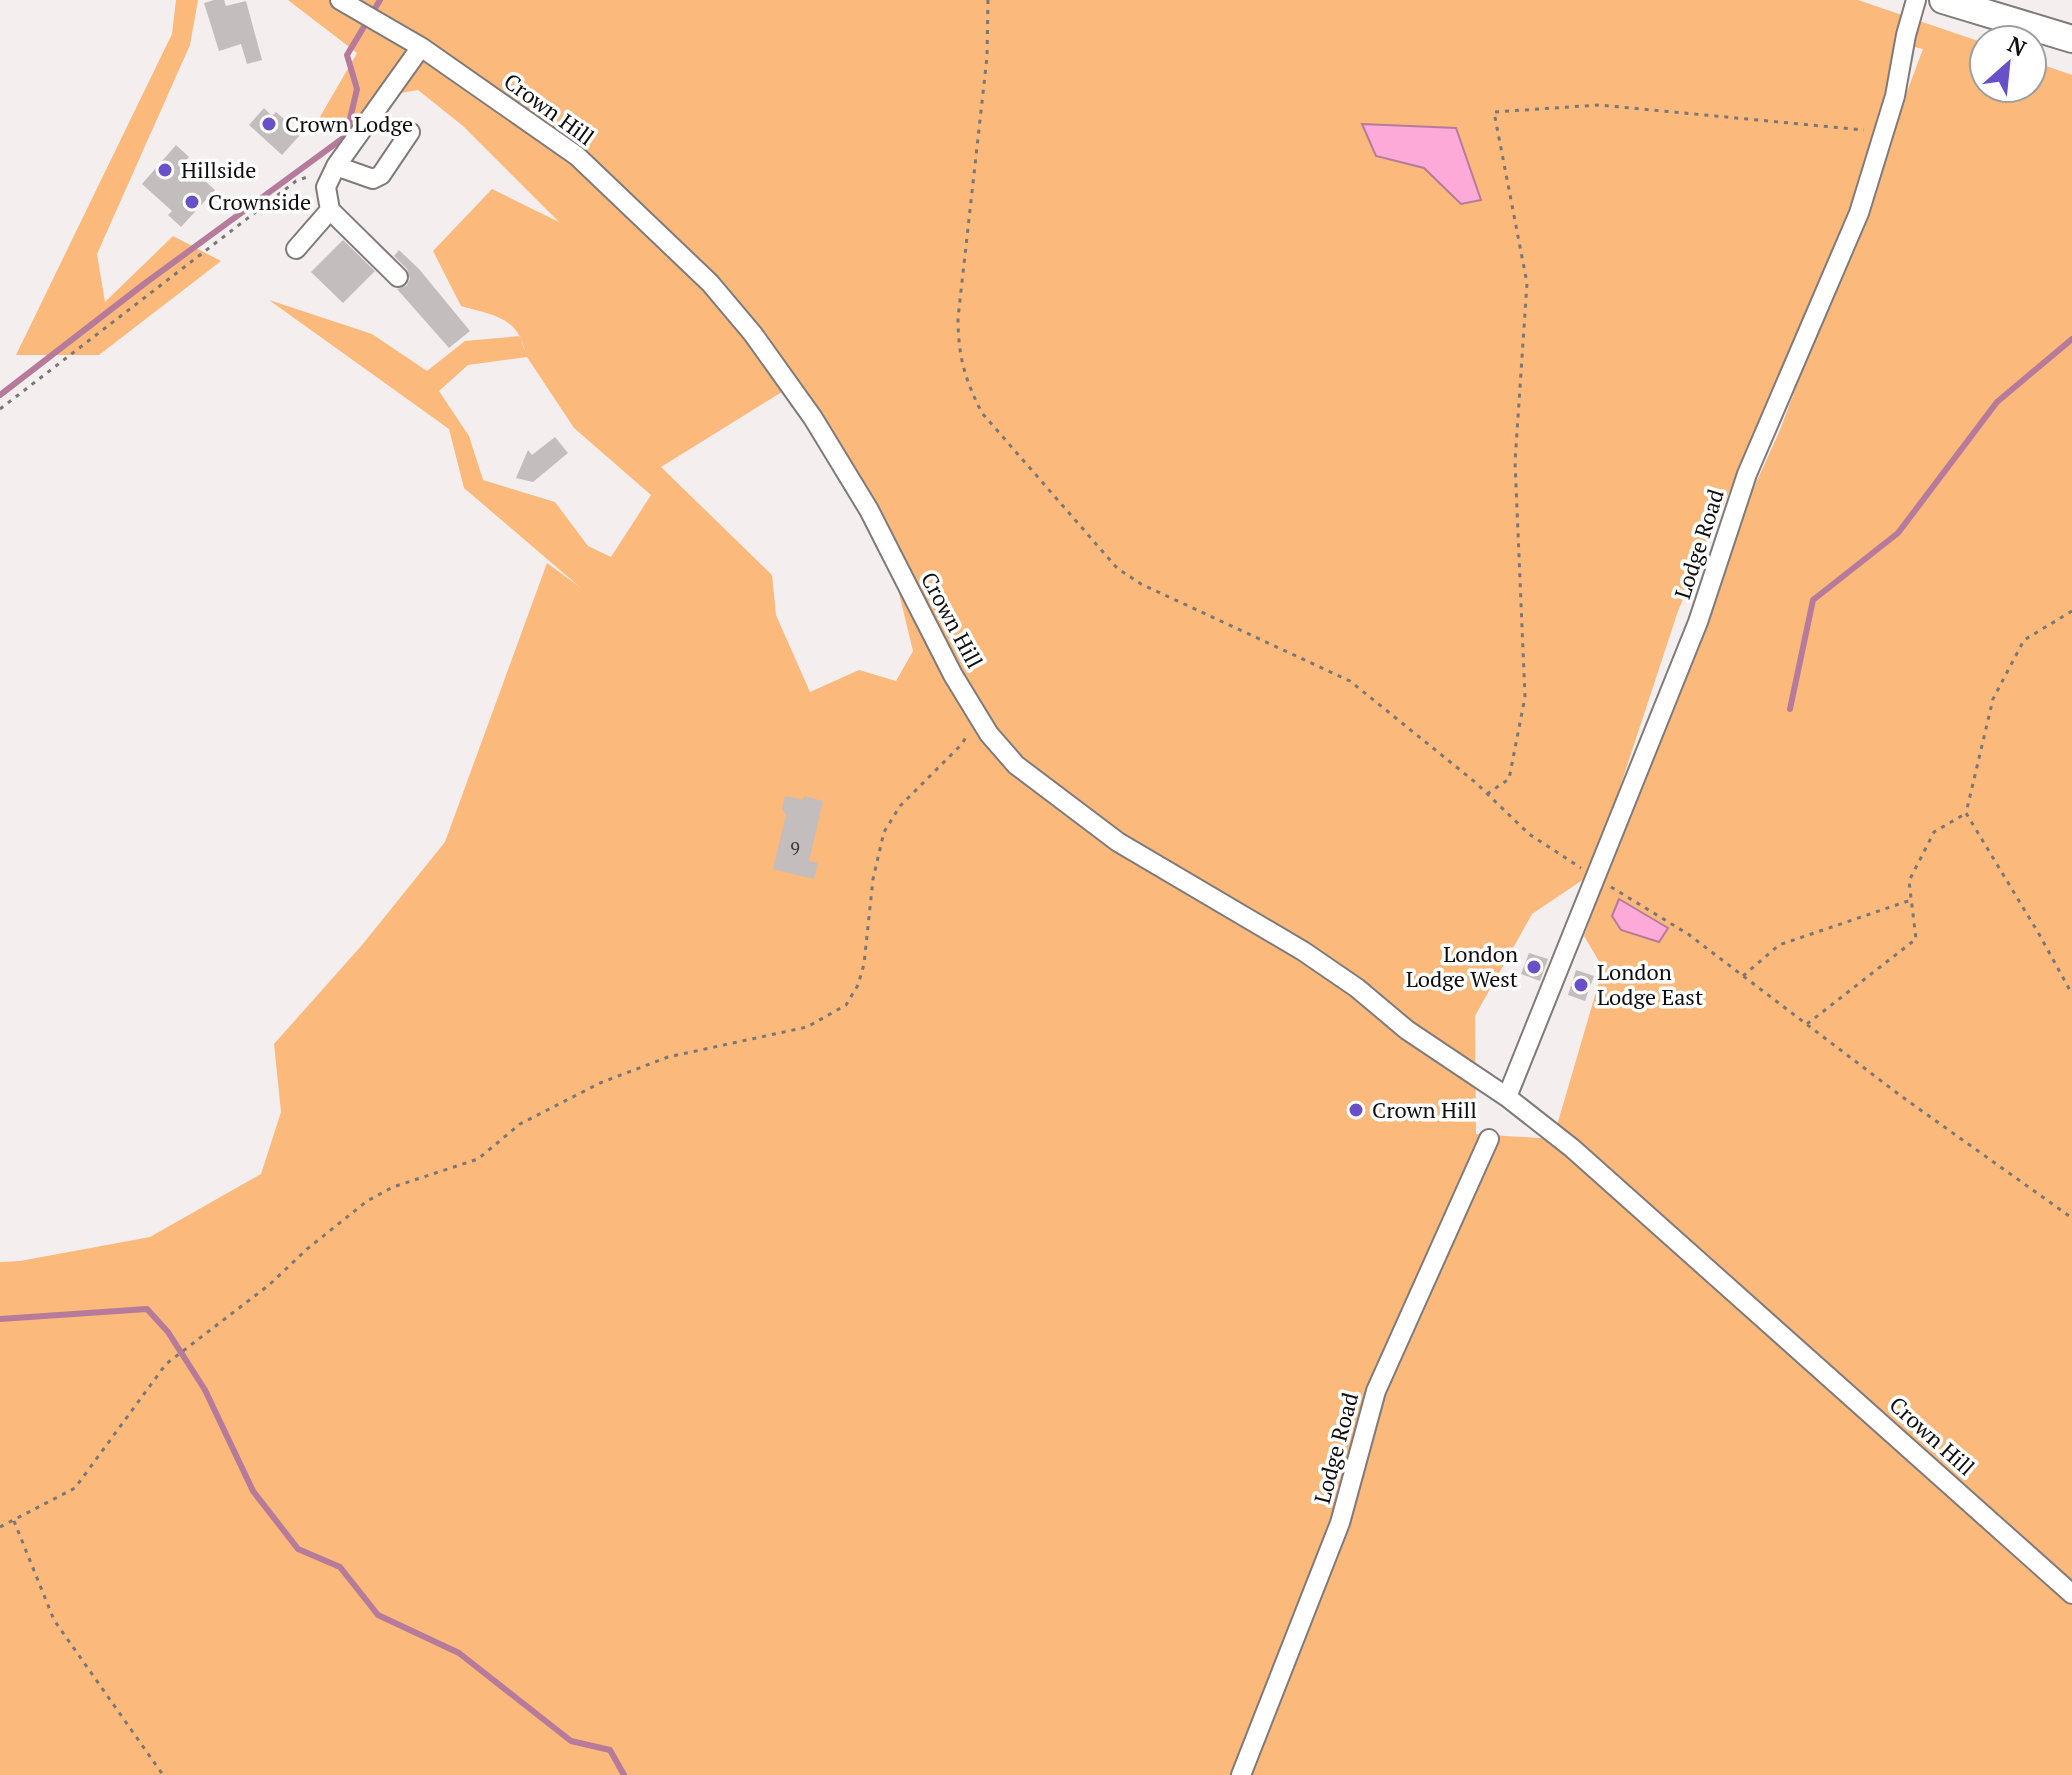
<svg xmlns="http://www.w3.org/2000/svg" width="2072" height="1775" font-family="'PT Serif',serif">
	<rect width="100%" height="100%" fill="#f4efee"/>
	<path fill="#fbb97c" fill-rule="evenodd" d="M 176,0 L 198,0 L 190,45 L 97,254 L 105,302 L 173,236 L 221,261 L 99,355 L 16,355 L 172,34 Z
		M 288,0 L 1858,0 L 1984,43 L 1984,88 L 2032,88 L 2032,61 L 2072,75 L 2072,1775 L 0,1775 L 0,1262 L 20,1261 L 150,1237 L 261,1174 L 281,1112 L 274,1044 L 362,945 L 445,842 L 547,563 L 581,588 L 464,488 L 449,429 L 269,300 L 372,334 L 427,371 L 465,341 L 520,336 L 525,352 C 518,316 491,315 461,306 L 433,251 L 492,189 L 559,222 L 463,126 L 418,90 L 378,97 L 346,136 L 317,122 L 357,53 ZM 1902,44 L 1923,49 L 1780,430 L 1695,617 L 1655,742 L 1584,936 L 1603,968 L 1553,1139 L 1476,1134 L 1475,1016 L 1532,914 L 1590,875 L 1593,869 L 1678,611 L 1884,132 ZM 527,357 L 574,428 L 651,495 L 611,557 L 588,546 L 555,502 L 483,480 L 469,436 L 439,391 L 468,365 ZM 790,387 L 888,548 L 913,651 L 896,681 L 859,670 L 810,692 L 776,615 L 772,575 L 661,467 Z"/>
	<path fill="#feaad8" stroke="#b67b9b" stroke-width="2" d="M 1362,124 L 1456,128 L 1481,200 L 1461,204 L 1424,168 L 1376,156 Z
		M 1619,899 L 1668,928 L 1659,942 L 1621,930 L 1612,916 Z"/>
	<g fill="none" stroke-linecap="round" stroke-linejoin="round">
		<path stroke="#b67b9b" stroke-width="6" d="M 0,395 L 144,284 L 346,136 L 357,89 L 347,55 L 380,0
			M 1790,709 L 1813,600 L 1898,533 L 1997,402 L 2072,339
			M 0,1319 L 147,1309 L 168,1332 L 205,1390 L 253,1491 L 298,1549 L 340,1567 L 378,1615 L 459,1653 L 571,1741 L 610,1750 L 624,1775"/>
	</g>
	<path fill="#c3bdbe" d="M 214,0 L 224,0 L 226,6 L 246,1 L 262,60 L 247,64 L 241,44 L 219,51 L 204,3 Z
		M 264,108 L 272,116 L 276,112 L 301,134 L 282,155 L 249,125 Z
		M 176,145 L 189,157 L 184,162 L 215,190 L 181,227 L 168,215 L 172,211 L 142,184 Z
		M 343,240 L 375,271 L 343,303 L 311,272 Z
		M 399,250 L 419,269 L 470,331 L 449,348 L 397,289 L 406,286 L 410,279 L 407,269 L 394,256 Z
		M 555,437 L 568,453 L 533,482 L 516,478 L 528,450 L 532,455 Z
		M 785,796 L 803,800 L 804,796 L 823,801 L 809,861 L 818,863 L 814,879 L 773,869 L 786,815 L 782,809 Z
		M 1529,953 L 1548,959 L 1540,981 L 1521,974 Z
		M 1576,970 L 1594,976 L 1585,1001 L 1568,995 Z"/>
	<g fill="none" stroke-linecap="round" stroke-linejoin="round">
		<g stroke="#807b7a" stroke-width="22">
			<path id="minor" d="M 340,0 L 421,47 L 577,156 L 710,283 L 753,334 L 813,418 L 869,510 L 953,675 L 989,734 L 1016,765 L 1118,842 L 1303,951 L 1357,988 L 1407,1030 L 1507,1097 L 1572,1148 L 2072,1594
				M 336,166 L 373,179 L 381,175 L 410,132
				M 330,210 L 398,277
				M 296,249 L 330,210 L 326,187 L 336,166 L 421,47
				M 1507,1097 L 1698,622 L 1747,474 L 1859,213 L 1895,96 L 1906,35 L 1916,0
				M 1241,1775 L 1340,1523 L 1376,1391 L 1489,1139"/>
		</g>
		<g stroke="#807b7a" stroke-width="30">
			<path id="highway" d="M 1943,0 L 2072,39"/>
		</g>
		<path stroke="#7a7776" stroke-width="3" stroke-dasharray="4 6" stroke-linecap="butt" d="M 988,0 L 987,57 L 958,318 C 958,356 965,380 982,413 L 1117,568 L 1141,584 L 1350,681 L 1475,782 L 1529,834 L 1581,868
			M 0,409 L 296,181 L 310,176
			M 2072,611 L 2024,640 L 1993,699 L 1966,813 L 2039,934 L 2072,994
			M 1487,794 L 1509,779 L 1525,697 L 1515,462 L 1527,283 L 1494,112 L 1599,105 L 1864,130
			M 1611,887 L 1688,934 L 1901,1096 L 2072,1218
			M 1743,976 L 1779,945 L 1911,900
			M 1807,1024 L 1916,939 L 1909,881 L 1934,832 L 1965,814
			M 14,1521 L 54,1620 L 163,1775
			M 0,1527 L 75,1488 L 166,1364 L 269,1285 L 307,1249 L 367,1201 L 393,1187 L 478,1159 L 520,1124 L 600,1083 L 668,1057 L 807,1027 L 846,1005 L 858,985 L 864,964 L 873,879 L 884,832 L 900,806 L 961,745 L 967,736"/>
		<use href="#minor" stroke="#fff" stroke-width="18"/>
		<use href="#highway" stroke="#fff" stroke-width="26"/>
	</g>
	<g fill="#6850c9" stroke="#fff" stroke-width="3">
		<circle cx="269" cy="124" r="8"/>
		<circle cx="165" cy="170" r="8"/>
		<circle cx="192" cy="202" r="8"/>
		<circle cx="1534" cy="967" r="8"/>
		<circle cx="1581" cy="985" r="8"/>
		<circle cx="1356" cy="1110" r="8"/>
	</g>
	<g text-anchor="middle" stroke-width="7" stroke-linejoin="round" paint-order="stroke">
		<g font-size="18" fill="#3c3939">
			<text x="795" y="854">9</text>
		</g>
		<g font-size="22" fill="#0f0d0d" stroke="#fff">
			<text transform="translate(549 109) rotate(36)" y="8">Crown Hill</text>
			<text transform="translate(1699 544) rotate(-72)" y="8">Lodge Road</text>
			<text transform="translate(952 620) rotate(62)" y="8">Crown Hill</text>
			<text transform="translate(1932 1436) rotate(42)" y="8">Crown Hill</text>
			<text transform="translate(1336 1448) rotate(-75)" y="8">Lodge Road</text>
		</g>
		<g font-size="22" fill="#0f0d0d" stroke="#fff" text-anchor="start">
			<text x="285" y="132">Crown Lodge</text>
			<text x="181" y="178">Hillside</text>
			<text x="208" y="210">Crownside</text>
			<text x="1518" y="962" text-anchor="end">London<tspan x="1518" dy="25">Lodge West</tspan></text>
			<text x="1597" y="980">London<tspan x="1597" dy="25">Lodge East</tspan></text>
			<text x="1372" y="1118">Crown Hill</text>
		</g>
	</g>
	<g transform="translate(2008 64) rotate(27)"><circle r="38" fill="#ffffff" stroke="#9f9e9e" stroke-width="2"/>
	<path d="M0-6L14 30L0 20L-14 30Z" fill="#6850c9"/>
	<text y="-12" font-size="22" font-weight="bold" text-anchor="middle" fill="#0f0d0d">N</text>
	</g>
</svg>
